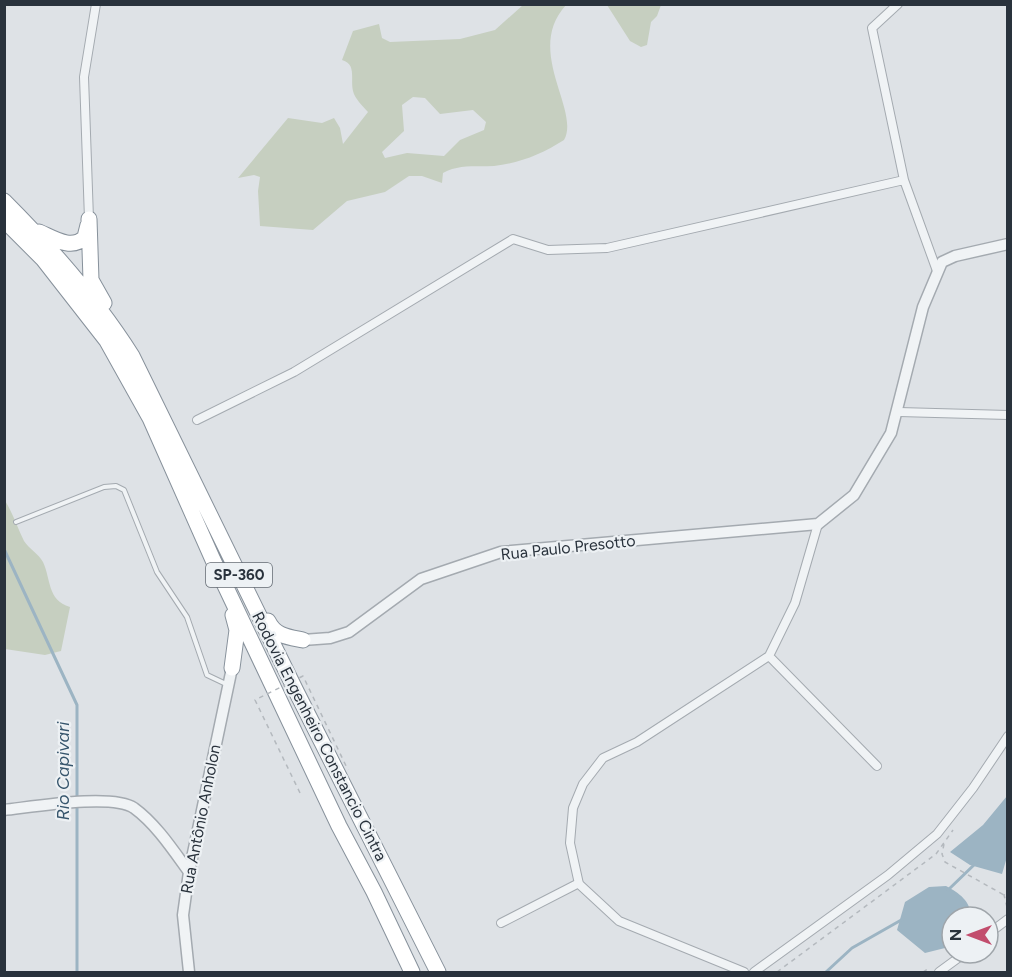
<svg xmlns="http://www.w3.org/2000/svg" width="1012" height="977" font-family="Figtree,sans-serif">
	<rect width="100%" height="100%" fill="#dee2e6"/>
	<path fill="#c6cfc0" fill-rule="evenodd" d="M 523,5 L 566,5 C 524,51 581,110 564,140 C 542,154 520,163 494,166 C 476,167 459,164 443,173 L 442,183 L 422,176 L 409,176 L 385,192 L 347,201 L 313,230 L 260,226 L 258,191 L 260,177 L 254,175 L 238,178 L 288,118 L 322,123 L 334,118 L 340,128 L 343,144 L 368,112 C 362,105 355,99 353,91 C 350,79 357,64 342,60 L 353,31 L 379,24 L 382,38 L 390,42 L 460,39 L 495,30 ZM 413,97 L 425,98 L 440,114 L 473,110 L 486,122 L 484,130 L 460,140 L 444,156 L 407,153 L 385,158 L 382,152 L 404,131 L 402,105 Z
		M 607,5 L 661,5 L 657,16 L 651,22 L 647,45 L 641,47 L 630,41 Z
		M 4,499 C 13,513 17,527 24,541 C 29,549 39,554 43,562 C 51,579 47,600 70,607 L 61,651 L 45,655 L 5,649 Z"/>
	<path fill="#9cb4c3" d="M 1007,796 L 1007,857 L 1002,874 L 970,865 L 950,852 L 983,825 Z
		M 946,886 C 959,893 971,901 971,917 L 952,917 L 952,941 L 945,948 L 925,953 L 897,930 L 905,902 L 929,887 Z"/>
	<g fill="none" stroke-linecap="round" stroke-linejoin="round">
		<path stroke="#9cb4c3" stroke-width="3" d="M 4,549 L 77,705 L 77,798
			M 948,890 L 976,863
			M 77,972 L 77,805
			M 826,972 L 852,948 L 903,919"/>
		<g stroke="#a4aab0" stroke-width="6">
			<path id="service" d="M 16,522 L 104,487 L 116,486 L 124,490 L 157,572 L 187,617 L 207,675 L 226,684"/>
		</g>
		<g stroke="#a4aab0" stroke-width="10">
			<path id="minor" d="M 898,4 L 872,28 L 904,180 L 937,271
				M 89,219 L 84,77 L 96,4
				M 899,412 L 1008,415
				M 197,420 L 294,372 L 513,239 L 548,250 L 607,248 L 904,180
				M 769,656 L 877,766
				M 501,923 L 579,883
				M 988,934 L 1008,919
				M 744,972 L 619,921 L 579,884 L 570,843 L 573,808 L 583,784 L 603,758 L 637,742 L 769,656 L 795,603 L 818,524
				M 754,972 L 888,875 L 937,834 L 973,788 L 1008,736
				M 939,972 L 965,953"/>
		</g>
		<g stroke="#a4aab0" stroke-width="13">
			<path id="tertiary" d="M 303,640 L 330,638 L 349,632 L 421,579 L 501,552 L 818,524 L 854,495 L 891,433 L 923,307 L 942,262 L 955,256 L 1008,244
				M 4,810 C 32,807 112,793 134,808 C 156,824 173,850 189,872
				M 189,972 L 183,915 L 189,872 L 232,668"/>
		</g>
		<g stroke="#87919b" stroke-width="17">
			<path id="motorway" d="M 4,201 C 52,249 96,299 132,356 L 296,691 L 438,972
				M 89,219 L 91,280 L 104,303
				M 4,220 L 43,259 L 107,341 L 150,418 L 213,560 L 339,826 L 374,892 L 412,972
				M 39,232 C 53,238 72,251 85,237 L 88,225
				M 268,621 C 275,636 288,637 303,640
				M 232,668 L 237,630 L 233,615"/>
		</g>
		<path stroke="#b4b9be" stroke-width="1.5" stroke-dasharray="4.5 4.5" stroke-linecap="butt" d="M 944,844 L 942,854 L 945,862 L 1004,895
			M 1007,907 L 1004,895 L 1008,888
			M 777,972 L 936,854 L 953,830
			M 923,972 L 929,968"/>
		<use href="#service" stroke="#f0f3f5" stroke-width="4"/>
		<use href="#minor" stroke="#f0f3f5" stroke-width="8"/>
		<use href="#tertiary" stroke="#f0f3f5" stroke-width="10"/>
		<use href="#motorway" stroke="#fff" stroke-width="15"/>
		<path stroke="#b4b9be" stroke-width="1.5" stroke-dasharray="4.5 4.5" stroke-linecap="butt" d="M 300,793 L 255,700 L 303,676 L 348,770"/>
	</g>
	<g text-anchor="middle" stroke-width="4.5" stroke-linejoin="round" paint-order="stroke">
		<rect fill="#edf1f4" stroke="#646b73" stroke-width="1.5" x="206" y="563" width="66" height="24" rx="4.5"/>
		<g font-size="15" font-weight="bold" fill="#29323c">
			<text x="239" y="580">SP-360</text>
		</g>
		<g font-size="16" fill="#29323c" stroke="#edf1f4">
			<text transform="translate(568 547) rotate(-6)" y="6">Rua Paulo Presotto</text>
			<text transform="translate(320 736) rotate(63)" y="6">Rodovia Engenheiro Constancio Cintra</text>
			<text transform="translate(200 819) rotate(-79)" y="6">Rua Antônio Anholon</text>
		</g>
		<g font-size="18" font-style="italic" fill="#36556c" stroke="#edf1f4">
			<text transform="translate(63 771) rotate(-90)" y="6">Rio Capivari</text>
		</g>
	</g>
	<rect width="1012" height="977" fill="none" stroke="#29323c" stroke-width="12"/>
	<g transform="translate(970 935) rotate(270)"><circle r="28" fill="#edf1f4" stroke="#9fa5aa" stroke-width="1.5"/>
	<path d="M0-4.5L10 22L0 15L-10 22Z" fill="#c24d6d"/>
	<text y="-9" font-size="16" font-weight="bold" text-anchor="middle" fill="#29323c">N</text>
	</g>
</svg>
